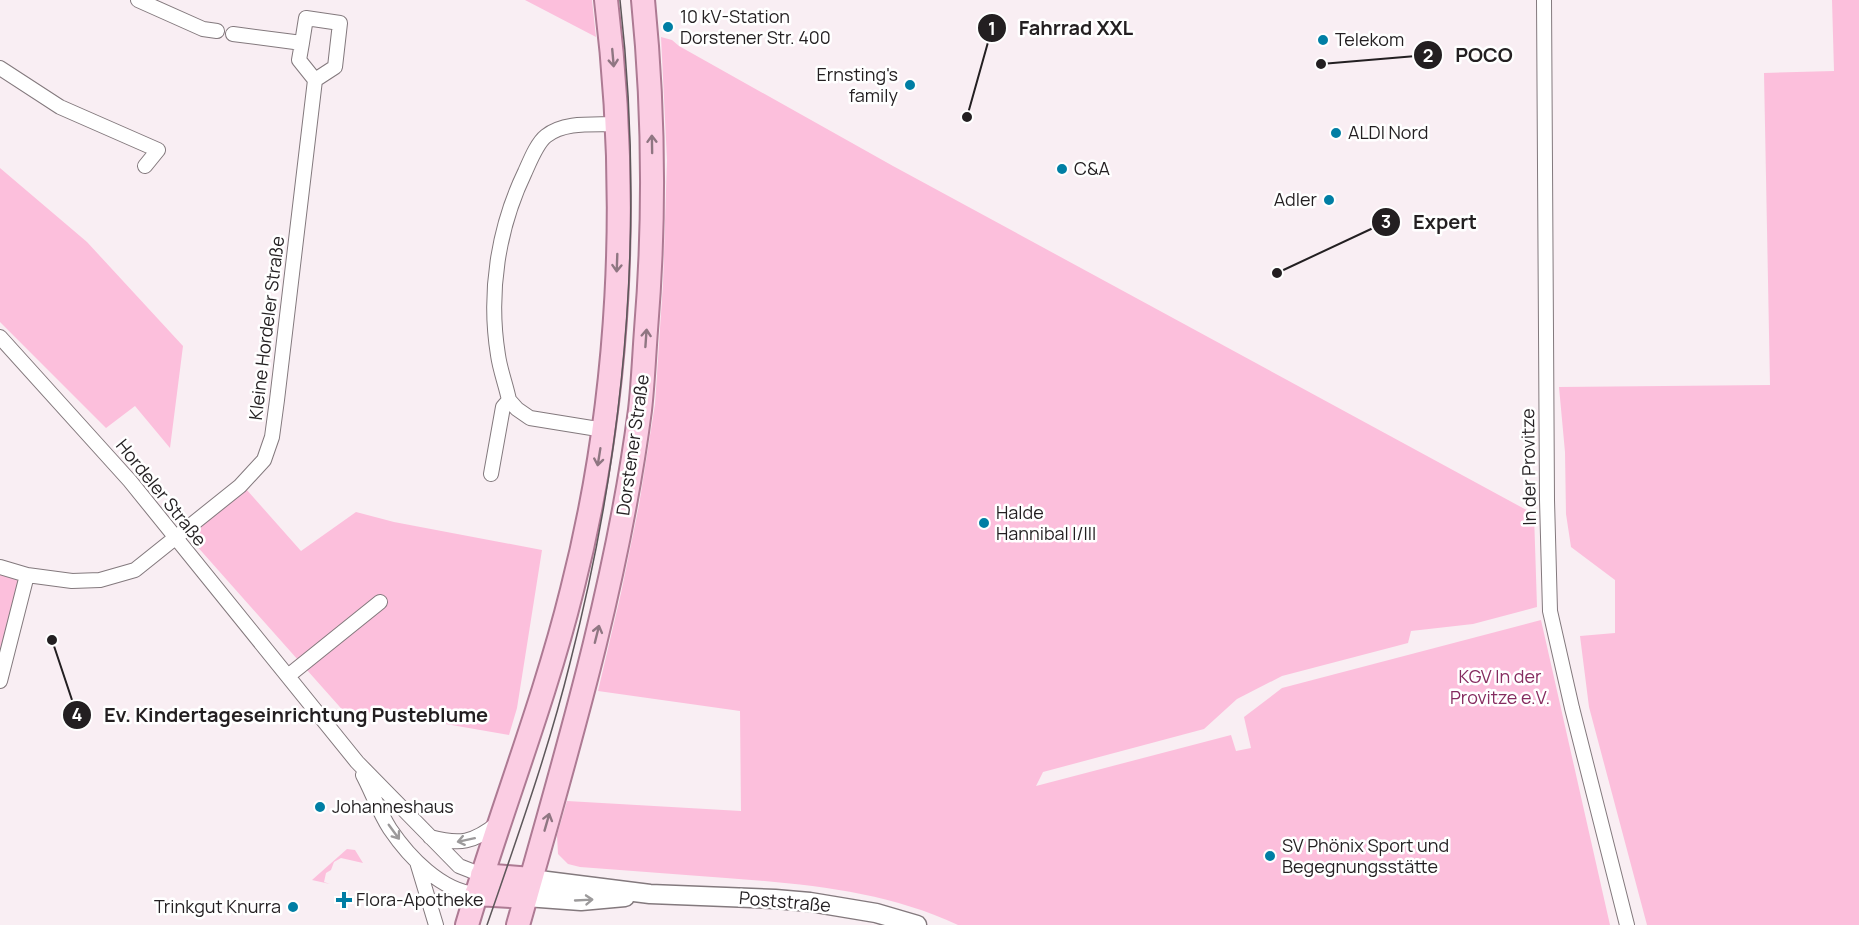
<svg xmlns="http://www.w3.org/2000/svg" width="1859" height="925" font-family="Manrope,sans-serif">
	<rect width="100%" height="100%" fill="#f9eef3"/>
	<path fill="#fcbfdc" d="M 525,0 L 592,0 L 596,37 Z
		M 1832,0 L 1859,0 L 1859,925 L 1647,925 L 1589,707 L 1580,636 L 1615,633 L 1615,580 L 1571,547 L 1566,514 L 1565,452 L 1559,387 L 1770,385 L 1764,73 L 1834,71 Z
		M 661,37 L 672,40 L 679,46 L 893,166 L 1534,514 L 1537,607 L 1473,624 L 1411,631 L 1408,643 L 1282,676 L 1237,699 L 1204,729 L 1043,772 L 1036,786 L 1231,735 L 1236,751 L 1251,748 L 1244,717 L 1282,688 L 1541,620 L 1610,925 L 958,925 C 885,891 806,884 726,878 C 677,874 629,871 580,867 L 568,864 L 558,854 L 557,835 L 567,801 L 741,811 L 740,711 L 598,691 L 621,593 L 639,505 L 655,404 L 663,283 L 667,160 Z
		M 0,168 L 87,242 L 183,346 L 170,448 L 135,406 L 106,428 L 0,322 Z
		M 246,489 L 301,551 L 356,512 L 394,522 L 542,550 L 517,708 L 509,735 L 371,711 L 355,724 L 187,535 Z
		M 0,567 L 27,575 L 0,681 Z
		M 347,849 L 355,850 L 363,863 L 341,858 L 334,862 L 331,870 L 326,873 L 324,882 L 330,884 L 312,880 Z"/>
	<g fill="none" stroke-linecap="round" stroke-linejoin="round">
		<g stroke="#83797d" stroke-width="16">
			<path id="minor" d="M 138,0 L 203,29 L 217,31
				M 1544,0 L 1547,500 L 1550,611 L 1572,708 L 1627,925
				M 233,34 L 302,43 L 299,60 L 315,80 L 335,67 L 340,23 L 306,18 L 302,43
				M 0,68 L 60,107 L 158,150 L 145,166
				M 0,337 L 130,481 L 357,762 L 459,866 L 482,875
				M 509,400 L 517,409 L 530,418 L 604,430
				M 491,474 L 503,407 L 509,400 C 506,385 500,370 498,355 C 488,293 498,228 525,172 C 530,161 537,143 546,136 C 565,121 594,125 617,124
				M 0,567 L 27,575 L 72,581 L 100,580 L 135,570 L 240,486 L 264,460 L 272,437 L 277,400 L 315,80
				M 288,676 L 380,602
				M 0,681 L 27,575
				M 363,775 C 372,792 379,812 390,829 C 409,857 441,891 476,894
				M 430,837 C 460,845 473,843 498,823
				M 417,862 L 436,925"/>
		</g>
		<g stroke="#83797d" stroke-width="21">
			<path id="tertiary" d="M 531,879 L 650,894 L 775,899 L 810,902 L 876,913 L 917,925
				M 526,897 L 581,901 L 625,897"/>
		</g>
		<g stroke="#ad7a93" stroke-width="26">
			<path id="primary" d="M 482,875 L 531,879
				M 476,894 L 526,897
				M 467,925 C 500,813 544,703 572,590 C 621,398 630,196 606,0
				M 518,925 C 566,755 617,586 640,410 C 643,384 644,357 646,330 C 655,220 654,111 643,0"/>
		</g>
		<use href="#minor" stroke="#fff" stroke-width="14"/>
		<use href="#tertiary" stroke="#fff" stroke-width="18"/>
		<use href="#primary" stroke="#fbcde3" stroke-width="22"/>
		<path stroke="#5d575a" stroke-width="1.5" d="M 487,925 C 517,838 548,752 570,663 C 626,446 645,223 620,0"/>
	</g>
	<defs><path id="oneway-shaft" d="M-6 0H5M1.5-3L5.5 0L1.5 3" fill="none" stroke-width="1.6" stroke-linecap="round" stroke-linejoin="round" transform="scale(1.5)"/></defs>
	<g stroke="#8f7682">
		<use href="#oneway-shaft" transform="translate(613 58) rotate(85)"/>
		<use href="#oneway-shaft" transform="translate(652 144) rotate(-91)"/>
		<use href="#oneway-shaft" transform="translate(617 263) rotate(92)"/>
		<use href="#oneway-shaft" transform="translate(646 338) rotate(-86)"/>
		<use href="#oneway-shaft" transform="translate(599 457) rotate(99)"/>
		<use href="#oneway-shaft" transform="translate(597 634) rotate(-76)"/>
		<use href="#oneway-shaft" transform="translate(547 822) rotate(-74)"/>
	</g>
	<g stroke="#9c9a9b">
		<use href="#oneway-shaft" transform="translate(394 832) rotate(54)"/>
		<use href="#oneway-shaft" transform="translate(466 840) rotate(168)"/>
		<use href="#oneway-shaft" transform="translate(584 900) rotate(-3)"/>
	</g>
	<g fill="#007ea4" stroke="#fff" stroke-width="2">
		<circle cx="668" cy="27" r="6"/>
		<circle cx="1323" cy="40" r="6"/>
		<circle cx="910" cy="85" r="6"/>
		<circle cx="1336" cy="133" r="6"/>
		<circle cx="1062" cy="169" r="6"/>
		<circle cx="1329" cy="200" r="6"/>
		<circle cx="984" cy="523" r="6"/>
		<circle cx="320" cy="807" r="6"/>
		<circle cx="1270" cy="856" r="6"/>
		<path d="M341 891h6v6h6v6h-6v6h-6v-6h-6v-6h6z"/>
		<circle cx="293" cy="907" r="6"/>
	</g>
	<g text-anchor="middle" stroke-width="5" stroke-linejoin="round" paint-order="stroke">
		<g font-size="18" fill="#231f21" stroke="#fff" text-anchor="start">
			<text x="680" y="23">10 kV-Station<tspan x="680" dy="21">Dorstener Str. 400</tspan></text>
			<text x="1335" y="46">Telekom</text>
			<text x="898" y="81" text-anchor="end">Ernsting's<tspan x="898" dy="21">family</tspan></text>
			<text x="1348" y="139">ALDI Nord</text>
			<text x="1074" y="175">C&amp;A</text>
			<text x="1317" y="206" text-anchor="end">Adler</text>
			<text x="996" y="519">Halde<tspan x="996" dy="21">Hannibal I/III</tspan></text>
			<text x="332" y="813">Johanneshaus</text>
			<text x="1282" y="852">SV Phönix Sport und<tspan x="1282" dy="21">Begegnungsstätte</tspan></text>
			<text x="356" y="906">Flora-Apotheke</text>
			<text x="281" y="913" text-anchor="end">Trinkgut Knurra</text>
		</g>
		<g font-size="18" fill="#231f21" stroke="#fff">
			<text transform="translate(267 328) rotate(-83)" y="6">Kleine Hordeler Straße</text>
			<text transform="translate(633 445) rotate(-82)" y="6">Dorstener Straße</text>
			<text transform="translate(1529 467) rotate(-91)" y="6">In der Provitze</text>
			<text transform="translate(161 493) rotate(51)" y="6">Hordeler Straße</text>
			<text transform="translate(785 902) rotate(5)" y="6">Poststraße</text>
		</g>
		<g font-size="18" fill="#862c60" stroke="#fff">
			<text x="1500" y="683">KGV In der<tspan x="1500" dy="21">Provitze e.V.</tspan></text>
		</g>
	</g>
	<path fill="none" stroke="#231f21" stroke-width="2" d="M967 117L992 28M1321 64L1428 55M1277 273L1386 222M52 640L77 715"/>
	<g fill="#231f21" stroke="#fff" stroke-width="2">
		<circle cx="967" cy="117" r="6"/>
		<circle cx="1321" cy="64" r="6"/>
		<circle cx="1277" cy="273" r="6"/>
		<circle cx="52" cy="640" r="6"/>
		<circle cx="992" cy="28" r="15"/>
		<circle cx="1428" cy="55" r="15"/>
		<circle cx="1386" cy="222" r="15"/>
		<circle cx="77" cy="715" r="15"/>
	</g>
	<g font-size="18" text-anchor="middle" font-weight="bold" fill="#fff">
		<text x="992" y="35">1</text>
		<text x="1428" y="62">2</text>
		<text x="1386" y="228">3</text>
		<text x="77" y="721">4</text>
	</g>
	<g font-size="20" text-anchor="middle" font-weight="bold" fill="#231f21" stroke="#fff" stroke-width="5" stroke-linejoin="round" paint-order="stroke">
		<text x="1076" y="35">Fahrrad XXL</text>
		<text x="1484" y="62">POCO</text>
		<text x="1445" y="229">Expert</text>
		<text x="296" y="722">Ev. Kindertageseinrichtung Pusteblume</text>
	</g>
</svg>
